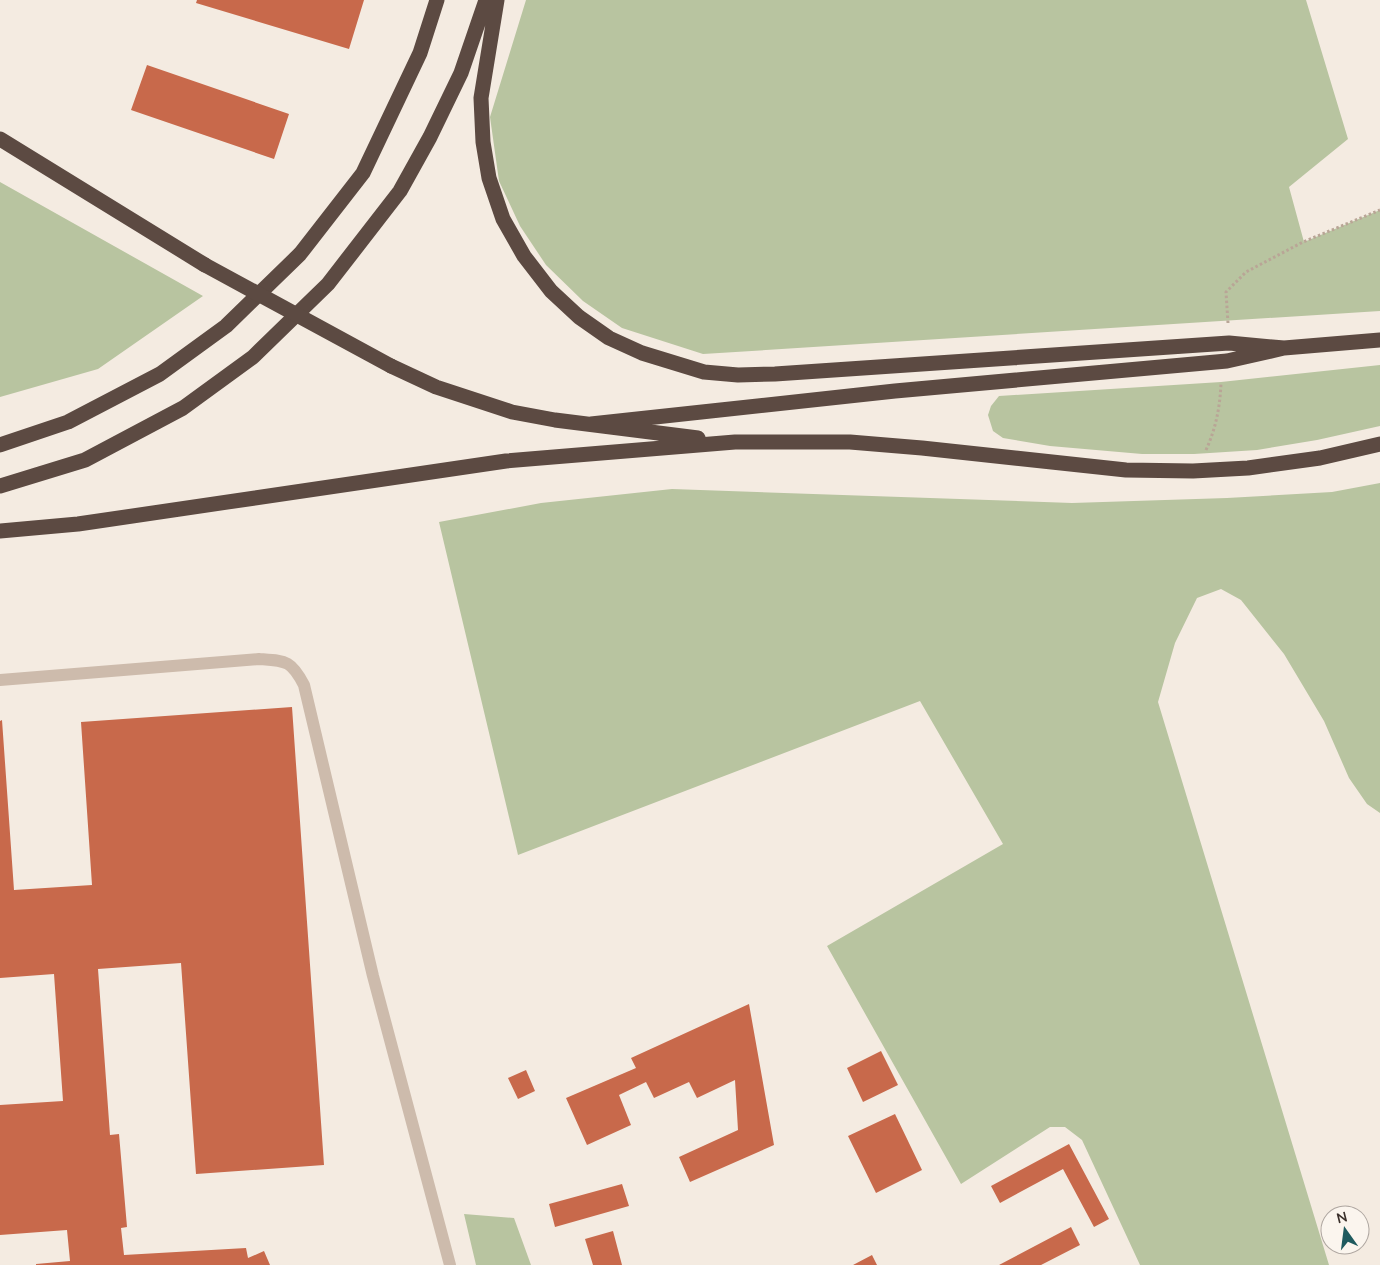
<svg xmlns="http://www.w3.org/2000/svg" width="1380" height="1265" font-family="'Nunito Sans',sans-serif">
	<rect width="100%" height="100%" fill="#f4ebe1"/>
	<path fill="#b8c4a0" d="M 526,0 L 1306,0 L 1348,139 L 1289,187 L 1304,242 L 1380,210 L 1380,311 L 703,354 L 622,328 L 583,301 L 546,265 L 520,226 L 499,181 L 490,117 Z
		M 0,182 L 203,296 L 98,369 L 0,397 Z
		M 1380,365 L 1380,426 L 1317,440 L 1257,450 L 1194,454 L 1142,454 L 1050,446 L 1003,438 L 993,431 L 988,415 L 991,406 L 999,396 L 1221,382 Z
		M 1380,483 L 1380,813 L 1367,804 L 1349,778 L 1324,721 L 1284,654 L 1241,600 L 1221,589 L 1197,598 L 1175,643 L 1158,702 L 1329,1265 L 1140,1265 L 1082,1140 L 1065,1127 L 1050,1127 L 961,1184 L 827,946 L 1003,844 L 920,701 L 518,855 L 439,522 L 541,503 L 672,489 L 1072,503 L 1227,498 L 1332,492 Z
		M 464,1214 L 514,1218 L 531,1265 L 476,1265 Z"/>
	<path fill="#c8694b" d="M 197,0 L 364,0 L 349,49 L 196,3 Z
		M 147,65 L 289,114 L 274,159 L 131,110 Z
		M 292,707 L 324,1165 L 196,1174 L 181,963 L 98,969 L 110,1135 L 119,1134 L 127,1227 L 121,1228 L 124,1255 L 246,1248 L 248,1258 L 264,1251 L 270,1265 L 36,1265 L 36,1264 L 70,1261 L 67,1230 L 0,1235 L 0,1105 L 63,1101 L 54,974 L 0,978 L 0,721 L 2,720 L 14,890 L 92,885 L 81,722 Z
		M 749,1004 L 774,1145 L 690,1182 L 679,1157 L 738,1130 L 735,1080 L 697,1098 L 689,1082 L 654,1098 L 646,1082 L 619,1095 L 631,1125 L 587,1145 L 566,1098 L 636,1068 L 631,1058 Z
		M 881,1051 L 898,1085 L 863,1102 L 847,1068 Z
		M 526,1070 L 535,1091 L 518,1099 L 508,1078 Z
		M 895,1114 L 922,1170 L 876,1193 L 848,1136 Z
		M 1069,1144 L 1109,1219 L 1094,1227 L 1063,1169 L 1000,1203 L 991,1186 Z
		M 622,1184 L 629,1206 L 555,1227 L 549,1204 Z
		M 1071,1227 L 1080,1245 L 1041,1265 L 999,1265 Z
		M 613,1231 L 622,1265 L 593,1265 L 585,1239 Z
		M 872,1255 L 877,1265 L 853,1265 Z"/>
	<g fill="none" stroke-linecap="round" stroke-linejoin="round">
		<path stroke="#b9a596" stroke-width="3" stroke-dasharray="2.5 2.5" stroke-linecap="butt" d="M 1228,323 L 1226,292 L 1246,272 L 1303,242 L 1380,210
			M 1206,450 C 1216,428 1220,407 1221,383"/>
		<path stroke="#cdbbac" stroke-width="12" d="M 0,680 L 259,659 C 286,661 291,660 304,685 L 373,976 L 450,1265"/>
		<path stroke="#5c4a42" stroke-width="15" d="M 497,0 L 481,98 L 483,142 L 489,178 L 503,219 L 524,256 L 551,291 L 579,317 L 609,338 L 642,353 L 704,372 L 738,375 L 775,374 L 1229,343 L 1284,348
			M 0,139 L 205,265
			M 391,366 L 436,387 L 512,412 L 555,420 L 698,438
			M 591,424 L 895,391 L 1227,361 L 1284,348 L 1380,340
			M 0,445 L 68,422 L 160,374 L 226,326 L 300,254 L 363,173 L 420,53 L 437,0
			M 0,486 L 85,460 L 183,408 L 253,357 L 328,284 L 400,191 L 430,137 L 461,73 L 486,0
			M 0,531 L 78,524 L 506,461 L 735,442 L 850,442 L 922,448 L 1126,470 L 1193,471 L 1248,468 L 1320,458 L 1380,444"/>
		<path stroke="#5c4a42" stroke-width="15" d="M 205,265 L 391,366"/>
	</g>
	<g transform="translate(1345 1230) rotate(346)"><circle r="24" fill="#fbf5ee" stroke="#aea6a0"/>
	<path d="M0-4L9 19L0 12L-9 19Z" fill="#1f5a5e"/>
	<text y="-8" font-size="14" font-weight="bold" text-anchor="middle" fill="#3b302b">N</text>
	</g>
</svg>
